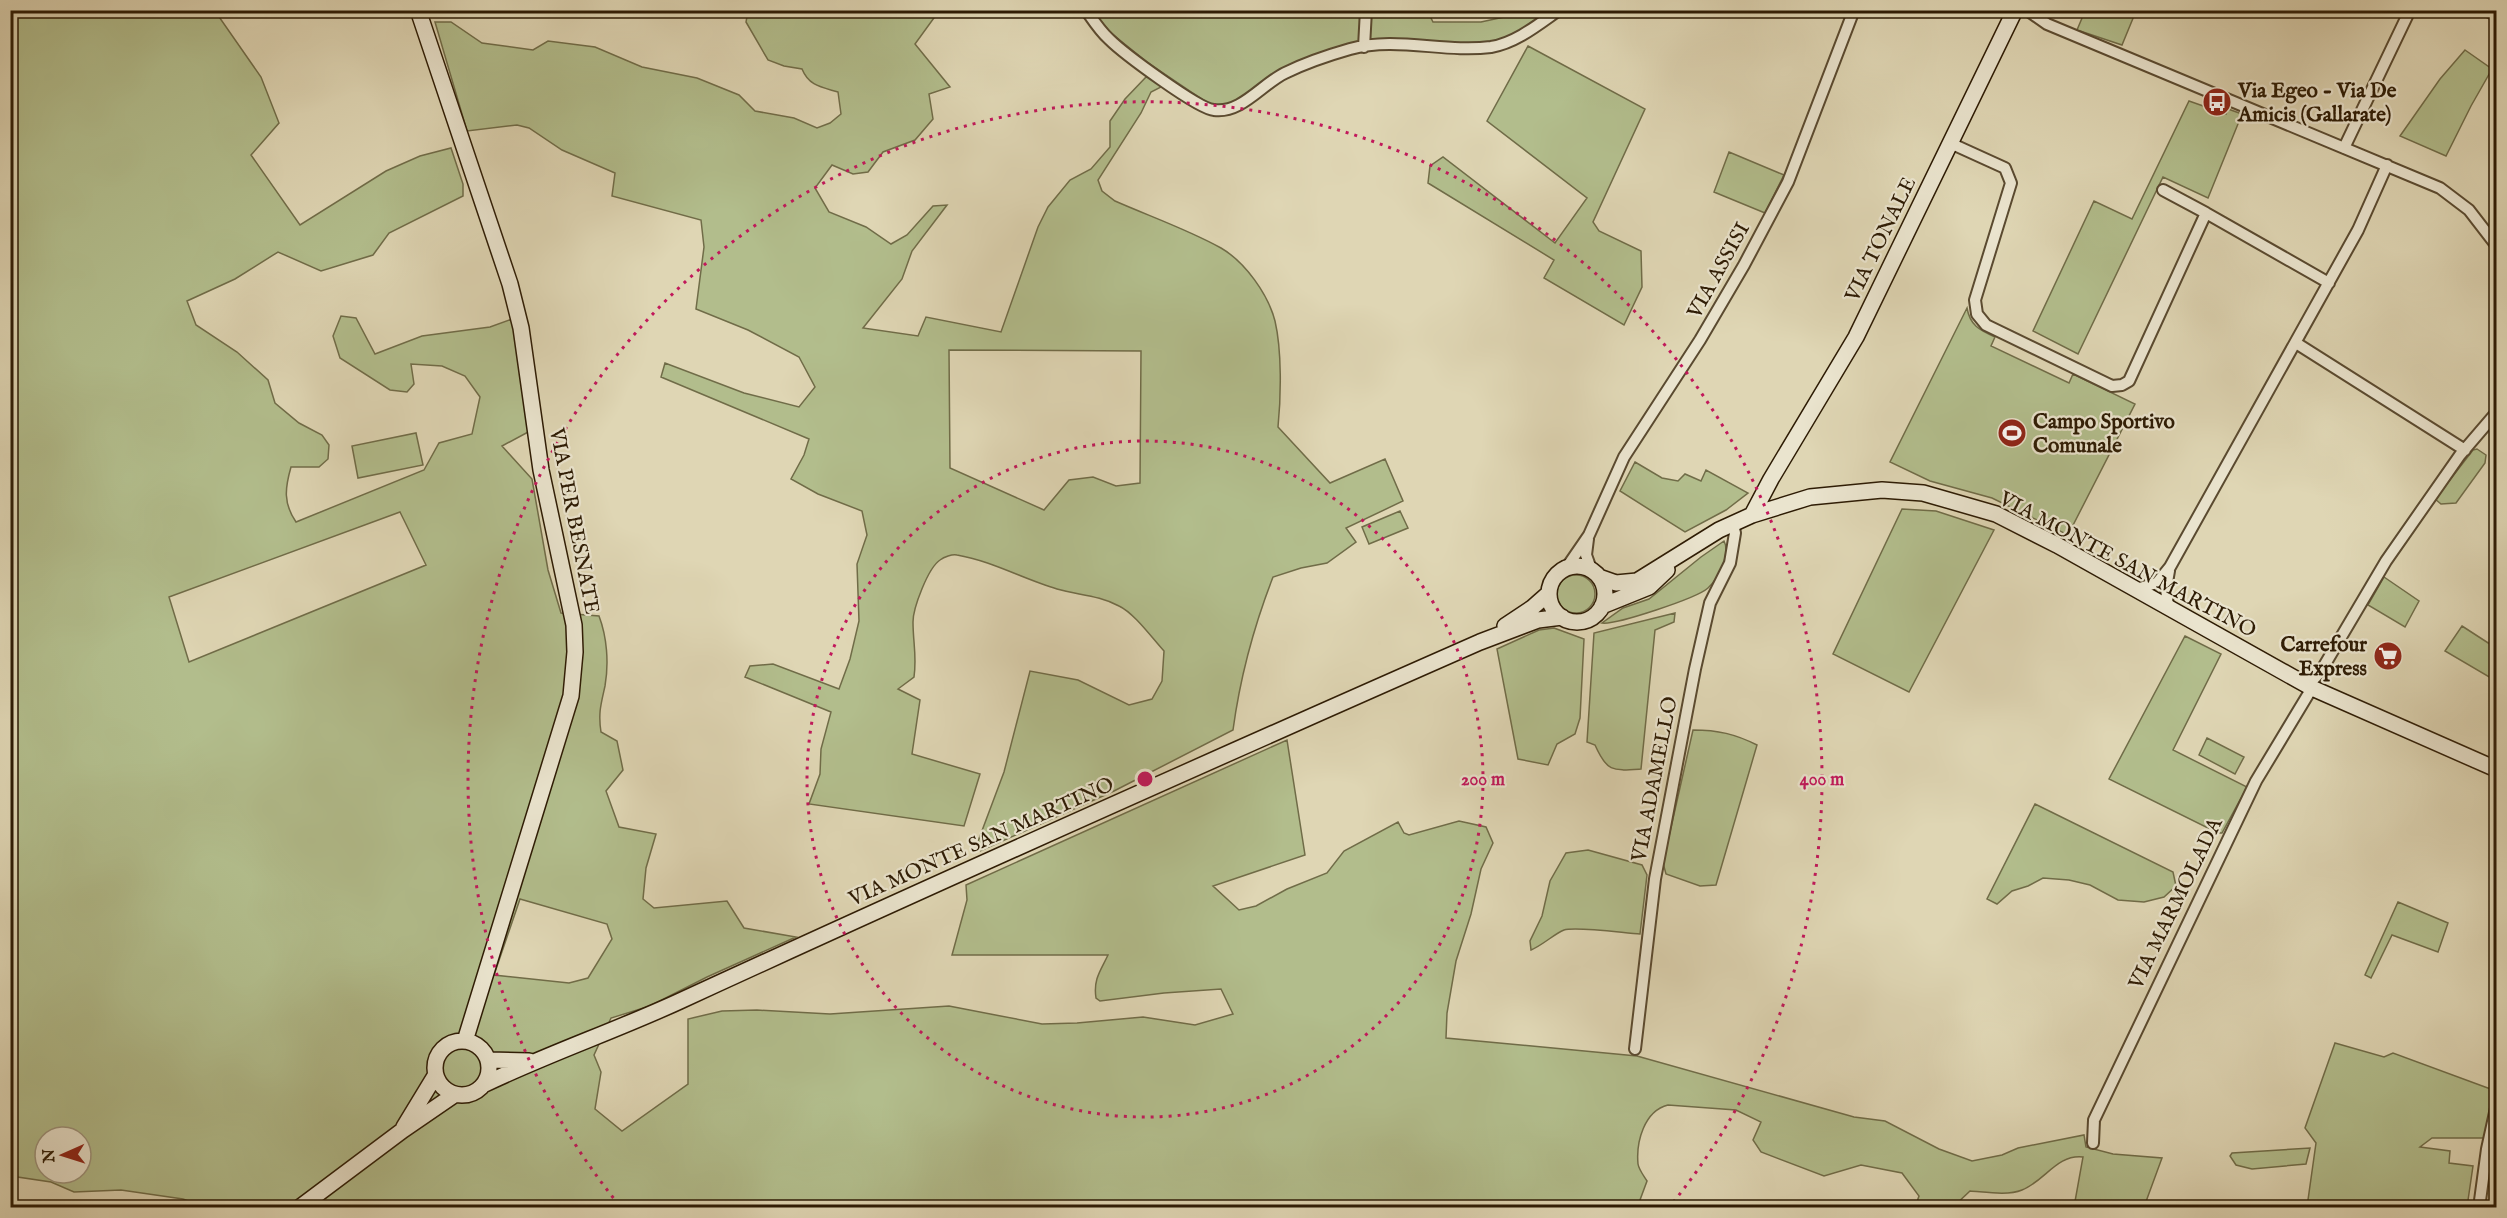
<svg xmlns="http://www.w3.org/2000/svg" width="2507" height="1218" font-family="'IM FELL English',serif">
	<rect width="100%" height="100%" fill="#dfd6b4"/>
	<filter id="stains"><feTurbulence type="fractalNoise" baseFrequency=".00333" numOctaves="4"/><feColorMatrix values="0 0 0 0 .2 0 0 0 0 .09 0 0 0 0 .02 0 0 0 .5 -.17"/></filter>
	<radialGradient id="worn" r=".72"><stop offset=".6" stop-color="#630" stop-opacity="0"/><stop offset="1" stop-color="#630" stop-opacity=".3"/></radialGradient>
	<path fill="#b2bd8c" stroke="#706c48" stroke-width="1.5" fill-rule="evenodd" d="M 11,10 L 215,11 L 261,77 L 279,123 L 251,155 L 300,225 L 386,171 L 420,156 L 451,148 L 463,184 L 463,196 L 389,233 L 373,255 L 321,271 L 278,252 L 235,279 L 187,301 L 196,325 L 237,352 L 268,380 L 275,403 L 299,423 L 322,435 L 329,445 L 328,459 L 319,467 L 291,467 C 285,488 283,503 296,522 L 424,470 L 439,443 L 472,434 L 480,397 L 465,376 L 442,366 L 411,364 L 414,384 L 407,392 L 390,390 L 340,358 L 333,336 L 341,316 L 356,318 L 375,354 L 422,336 L 490,327 L 512,319 L 530,431 L 502,446 L 532,479 L 548,570 L 561,613 L 599,616 C 607,637 609,663 605,686 C 601,704 598,713 601,732 L 617,741 L 623,770 L 606,791 L 619,827 L 656,834 L 646,868 L 643,899 L 654,908 L 727,901 L 744,928 L 796,937 L 707,977 L 650,1006 L 611,1018 L 594,1055 L 601,1072 L 595,1109 L 622,1131 L 688,1084 L 688,1019 L 722,1011 L 757,1010 L 830,1014 L 949,1006 L 1042,1024 L 1077,1023 L 1143,1017 L 1195,1025 L 1233,1014 L 1221,989 L 1164,993 L 1100,1001 L 1096,998 C 1093,979 1101,970 1108,955 L 952,955 L 967,900 L 966,885 L 1287,740 L 1305,855 L 1213,886 L 1239,910 L 1256,906 L 1287,889 L 1327,873 L 1344,851 L 1398,822 L 1404,833 L 1409,835 L 1459,821 L 1486,827 L 1493,843 L 1481,869 L 1471,914 L 1456,961 L 1447,1013 L 1446,1038 L 1637,1056 L 1854,1117 L 1885,1121 L 1939,1149 L 1972,1161 L 2002,1155 L 2018,1148 L 2084,1135 L 2086,1147 L 2113,1154 L 2162,1158 L 2144,1207 L 2111,1207 L 2096,1202 L 2094,1207 L 2074,1207 L 2083,1157 C 2057,1154 2045,1181 2022,1190 C 2008,1196 1985,1192 1970,1191 L 1953,1207 L 1915,1207 L 1919,1196 L 1902,1173 L 1861,1165 L 1824,1176 L 1761,1152 L 1753,1140 L 1761,1122 L 1736,1110 L 1668,1105 C 1644,1111 1636,1142 1638,1164 C 1639,1170 1644,1176 1647,1181 L 1637,1208 L 206,1208 L 183,1199 L 121,1190 L 74,1192 L 51,1182 L 11,1176 ZM 400,512 L 426,565 L 189,662 L 169,597 ZM 520,899 L 607,924 L 612,939 L 588,978 L 569,983 L 494,975 ZM 45,1137 L 81,1137 L 81,1173 L 45,1173 Z
		M 871,10 L 876,16 L 897,15 L 900,11 L 939,11 L 915,44 L 950,87 L 929,94 L 933,119 L 915,140 L 883,152 L 868,172 L 853,174 L 832,165 L 815,188 L 829,212 L 866,227 L 891,244 L 907,235 L 933,206 L 947,205 L 912,251 L 902,279 L 863,328 L 918,336 L 926,317 L 1001,332 L 1038,227 L 1048,207 L 1070,180 L 1091,169 L 1110,147 L 1110,121 L 1125,99 L 1147,76 L 1163,86 L 1151,92 L 1141,113 L 1098,180 L 1102,191 L 1115,201 C 1149,216 1189,230 1221,248 C 1245,262 1268,294 1275,321 C 1282,351 1281,397 1278,427 L 1330,483 L 1385,459 L 1403,501 L 1346,528 L 1356,542 L 1327,563 L 1301,568 L 1273,577 C 1254,626 1240,678 1233,730 L 1114,791 L 980,851 L 977,844 L 1004,772 L 1030,671 L 1078,680 L 1129,705 L 1152,699 L 1162,681 L 1164,651 C 1152,638 1134,613 1119,606 C 1099,595 1077,595 1057,589 C 1023,579 992,561 957,555 C 952,554 944,557 940,560 C 928,568 913,608 913,622 C 913,643 917,656 914,677 L 898,689 L 920,700 L 912,754 L 980,774 L 964,826 L 809,804 L 820,774 L 821,749 L 831,712 L 745,677 L 750,666 L 773,664 L 839,689 L 850,659 L 859,621 L 857,564 L 867,535 L 862,511 L 818,494 L 791,479 L 804,455 L 809,439 L 661,377 L 665,363 L 744,393 L 799,407 L 815,387 L 799,357 L 748,330 L 696,309 L 704,247 L 701,220 L 612,196 L 615,173 L 562,150 L 529,128 L 517,125 L 467,131 L 435,22 L 451,22 L 482,43 L 533,50 L 548,41 L 595,47 L 642,67 L 697,78 L 739,95 L 755,111 L 794,118 L 817,128 L 830,123 L 841,114 L 838,92 C 821,87 809,86 802,69 L 784,66 L 768,60 L 746,22 L 748,11 ZM 949,350 L 1141,351 L 1140,483 L 1116,486 L 1093,477 L 1069,480 L 1044,510 L 950,468 Z
		M 1093,11 L 1362,11 L 1361,44 L 1335,48 L 1240,101 L 1225,107 L 1211,105 L 1191,92 L 1147,62 L 1111,33 Z
		M 1369,11 L 1435,11 L 1428,12 L 1433,22 L 1481,22 L 1504,17 L 1516,11 L 1551,11 C 1538,21 1523,31 1508,37 C 1476,49 1405,42 1369,42 Z
		M 2085,11 L 2136,11 L 2122,45 L 2077,30 Z
		M 1528,46 L 1645,109 L 1593,222 L 1599,231 L 1641,251 L 1642,287 L 1624,325 L 1544,278 L 1554,260 L 1428,183 L 1430,166 L 1443,157 L 1555,243 L 1587,198 L 1487,121 Z
		M 2465,50 L 2492,69 L 2471,106 L 2446,156 L 2400,136 L 2440,79 Z
		M 2189,101 L 2226,114 L 2228,109 L 2242,114 L 2208,198 L 2163,177 L 2078,354 L 2033,331 L 2094,201 L 2132,219 Z
		M 1729,152 L 1784,175 L 1765,213 L 1714,192 Z
		M 1967,308 C 1970,325 1979,330 1995,337 L 1991,346 L 2069,383 L 2073,374 L 2135,404 L 2068,535 L 1992,498 L 1930,481 L 1890,462 Z
		M 416,433 L 423,465 L 358,478 L 352,446 Z
		M 2477,449 L 2486,455 L 2485,463 L 2456,503 L 2441,504 L 2435,499 L 2473,450 Z
		M 1635,462 L 1662,478 L 1678,481 L 1685,474 L 1701,481 L 1706,470 L 1748,493 L 1726,510 L 1685,532 L 1620,491 Z
		M 1902,509 L 1936,511 L 1994,530 L 1909,692 L 1833,654 Z
		M 1400,511 L 1408,528 L 1369,544 L 1362,527 Z
		M 1724,541 C 1731,554 1718,579 1708,588 C 1697,598 1616,625 1602,623 L 1623,608 L 1649,599 L 1701,557 Z
		M1557 594a19 19 0 1 1 38 0a19 19 0 1 1-38 0Z
		M 2384,577 L 2419,601 L 2405,627 L 2368,605 Z
		M 1675,613 L 1674,622 L 1655,630 L 1641,769 C 1612,771 1607,772 1595,745 L 1587,742 L 1594,633 Z
		M 2462,626 L 2496,648 L 2496,681 L 2445,651 Z
		M 1554,628 L 1584,639 L 1580,718 L 1575,734 L 1557,744 L 1548,765 L 1518,759 L 1497,649 L 1539,630 Z
		M 2185,636 L 2221,654 L 2173,750 L 2247,787 L 2222,833 L 2218,833 L 2109,779 Z
		M 1693,730 C 1718,730 1735,734 1757,745 L 1716,885 L 1700,886 L 1666,874 L 1663,863 Z
		M 2207,738 L 2244,757 L 2235,774 L 2199,755 Z
		M 2035,804 L 2173,872 L 2176,886 L 2164,897 L 2144,902 L 2118,900 L 2090,885 L 2069,880 L 2043,878 L 2028,886 L 2012,891 L 1997,904 L 1987,899 Z
		M 1588,850 L 1642,865 L 1647,875 L 1640,934 C 1624,933 1575,926 1564,930 C 1554,934 1543,945 1531,950 L 1530,941 L 1542,916 L 1550,881 L 1566,853 Z
		M 2398,902 L 2448,923 L 2438,952 L 2392,935 L 2371,978 L 2365,975 Z
		M 2335,1043 L 2384,1057 L 2393,1053 L 2496,1091 L 2484,1138 L 2432,1138 L 2420,1147 L 2450,1151 L 2449,1163 L 2473,1166 L 2467,1207 L 2307,1207 L 2316,1143 L 2305,1128 Z
		M 2310,1148 L 2306,1164 L 2252,1169 L 2236,1165 L 2230,1156 L 2232,1153 Z"/>
	<g fill="none" stroke-linecap="round" stroke-linejoin="round">
		<g stroke="#5a4a30" stroke-width="14">
			<path id="street" d="M 1086,10 C 1093,20 1100,31 1109,39 C 1123,53 1198,109 1214,110 C 1241,114 1262,84 1285,73 C 1305,63 1329,55 1350,49 C 1396,36 1444,53 1491,47 C 1516,43 1539,24 1559,10
				M 2027,10 L 2047,24 L 2440,188 L 2469,210 L 2496,245
				M 2485,10 L 2496,15
				M 1364,47 L 1366,10
				M 1950,143 L 2005,168 L 2011,183 L 1975,300 L 1977,314 L 1986,325 L 2112,386 L 2122,385 L 2129,381 L 2206,213 L 2329,283
				M 2344,148 L 2410,10
				M 2163,190 L 2206,213
				M 2296,343 L 2465,450
				M 1588,539 L 1586,555 L 1591,569
				M 1567,567 L 1589,535 L 1624,457 L 1700,340 L 1744,265 L 1788,182 L 1854,10
				M 2136,589 L 2157,583 L 2170,567 L 2358,230 L 2387,165
				M 2168,607 L 2166,588 L 2169,571
				M 2303,683 L 2314,679 L 2321,671 L 2386,561 L 2460,455 L 2496,413
				M 1635,1049 L 1655,879 L 1695,669 L 1710,603 L 1730,563 L 1735,533 L 1733,524
				M 2093,1143 L 2094,1120 L 2256,781 L 2312,688
				M 2479,1208 L 2487,1149 L 2496,1108"/>
		</g>
		<g stroke="#2d1b04" stroke-width="18">
			<path id="secondary" d="M 418,10 L 510,284 L 521,328 L 541,470 L 574,625 L 575,652 L 571,696 L 465,1041
				M 1752,515 L 1771,479 L 1856,337 L 2015,10
				M1549 594a28 28 0 1 1 56 0a28 28 0 1 1-56 0Z
				M 1599,577 L 1616,583 L 1637,581 L 1719,530 L 1752,515 L 1810,497 L 1882,490 L 1923,493 L 1996,514 L 2057,545 L 2312,688 L 2496,769
				M 1602,606 L 1649,587 L 1667,570
				M 1505,626 L 1532,608 L 1549,593
				M435 1068a27 27 0 1 1 54 0a27 27 0 1 1-54 0Z
				M 488,1060 L 529,1061
				M 483,1085 C 547,1054 615,1031 680,1001 C 945,879 1212,760 1480,642 L 1538,620 L 1562,617
				M 404,1127 L 435,1076
				M 299,1208 L 403,1130 L 454,1095"/>
		</g>
		<use href="#street" stroke="#eae4ce" stroke-width="10"/>
		<use href="#secondary" stroke="#eae4ce" stroke-width="15"/>
	</g>
	<g fill="none" stroke="#c2185b" stroke-width="3" stroke-dasharray="3 6">
		<circle cx="1145" cy="779" r="338"/>
		<path d="M619 1205A677 677 0 1 1 1671 1205"/>
	</g>
	<defs>
		<g id="bus-disc" transform="scale(1.5)"><circle r="9.5" fill="#8f2418" stroke="#eae4ce"/><path d="M-5-6H5V4H4V6H2V4H-2V6H-4V4H-5ZM-3.5-4V0h7V-4ZM-3.5 1.2v1.5H-2V1.2ZM2 1.2v1.5H3.5V1.2Z" fill="#fff"/></g>
		<g id="stadium-disc" transform="scale(1.5)"><circle r="9.5" fill="#8f2418" stroke="#eae4ce"/><path d="M0-5a6.5 5 0 1 0 0 10a6.5 5 0 1 0 0-10ZM-3.5-1.8h7v3.6h-7Z" fill="#fff"/></g>
		<g id="supermarket-disc" transform="scale(1.5)"><circle r="9.5" fill="#8f2418" stroke="#eae4ce"/><path d="M-6-5.5h2.5l.6 2H6L4.5 2H-2.5L-4.4-4H-6ZM-1.5 3.2a1.3 1.3 0 1 0 .1 0ZM3 3.2a1.3 1.3 0 1 0 .1 0Z" fill="#fff"/></g>
	</defs>
	<g fill-rule="evenodd">
		<use href="#bus-disc" x="2217" y="102"/>
		<use href="#stadium-disc" x="2012" y="433"/>
		<use href="#supermarket-disc" x="2388" y="656"/>
	</g>
	<g text-anchor="middle" stroke-width="4.5" stroke-linejoin="round" paint-order="stroke">
		<g font-size="21" font-weight="bold" fill="#2d1b04" stroke="#eae4ce" text-anchor="start">
			<text x="2238" y="97">Via Egeo - Via De<tspan x="2238" dy="24">Amicis (Gallarate)</tspan></text>
			<text x="2033" y="428">Campo Sportivo<tspan x="2033" dy="24">Comunale</tspan></text>
			<text x="2367" y="651" text-anchor="end">Carrefour<tspan x="2367" dy="24">Express</tspan></text>
		</g>
		<g font-size="21" fill="#2d1b04" stroke="#eae4ce">
			<text transform="translate(1880 239) rotate(-64)" y="7">VIA TONALE</text>
			<text transform="translate(1718 270) rotate(-61)" y="7">VIA ASSISI</text>
			<text transform="translate(575 521) rotate(79)" y="7">VIA PER BESNATE</text>
			<text transform="translate(2128 564) rotate(28)" y="7">VIA MONTE SAN MARTINO</text>
			<text transform="translate(1654 779) rotate(-79)" y="7">VIA ADAMELLO</text>
			<text transform="translate(981 841) rotate(-24)" y="7">VIA MONTE SAN MARTINO</text>
			<text transform="translate(2175 903) rotate(-64)" y="7">VIA MARMOLADA</text>
		</g>
	</g>
	<circle cx="1145" cy="779" r="9" fill="#c2185b" stroke="#eae4ce" stroke-width="3"/>
	<g font-size="18" text-anchor="middle" font-weight="bold" fill="#c2185b" stroke="#eae4ce" stroke-width="4.5" stroke-linejoin="round" paint-order="stroke">
		<text x="1483" y="785">200 m</text>
		<text x="1822" y="785">400 m</text>
	</g>
	<rect width="2507" height="1218" fill="none" stroke="#dfd6b4" stroke-width="36"/>
	<rect x="12" y="12" width="2483" height="1194" fill="none" stroke="#2d1b04" stroke-width="3"/>
	<rect x="18" y="18" width="2471" height="1182" fill="none" stroke="#2d1b04" stroke-width="1.5"/>
	<g transform="translate(63 1155) rotate(267)"><circle r="28" fill="#eae4ce" stroke="#9e947d" stroke-width="1.5"/>
	<path d="M0-4.5L10 22L0 15L-10 22Z" fill="#8f2418"/>
	<text y="-9" font-size="16" font-weight="bold" text-anchor="middle" fill="#2d1b04">N</text>
	</g>
	<rect width="100%" height="100%" filter="url(#stains)"/>
	<rect width="100%" height="100%" fill="url(#worn)"/>
</svg>
